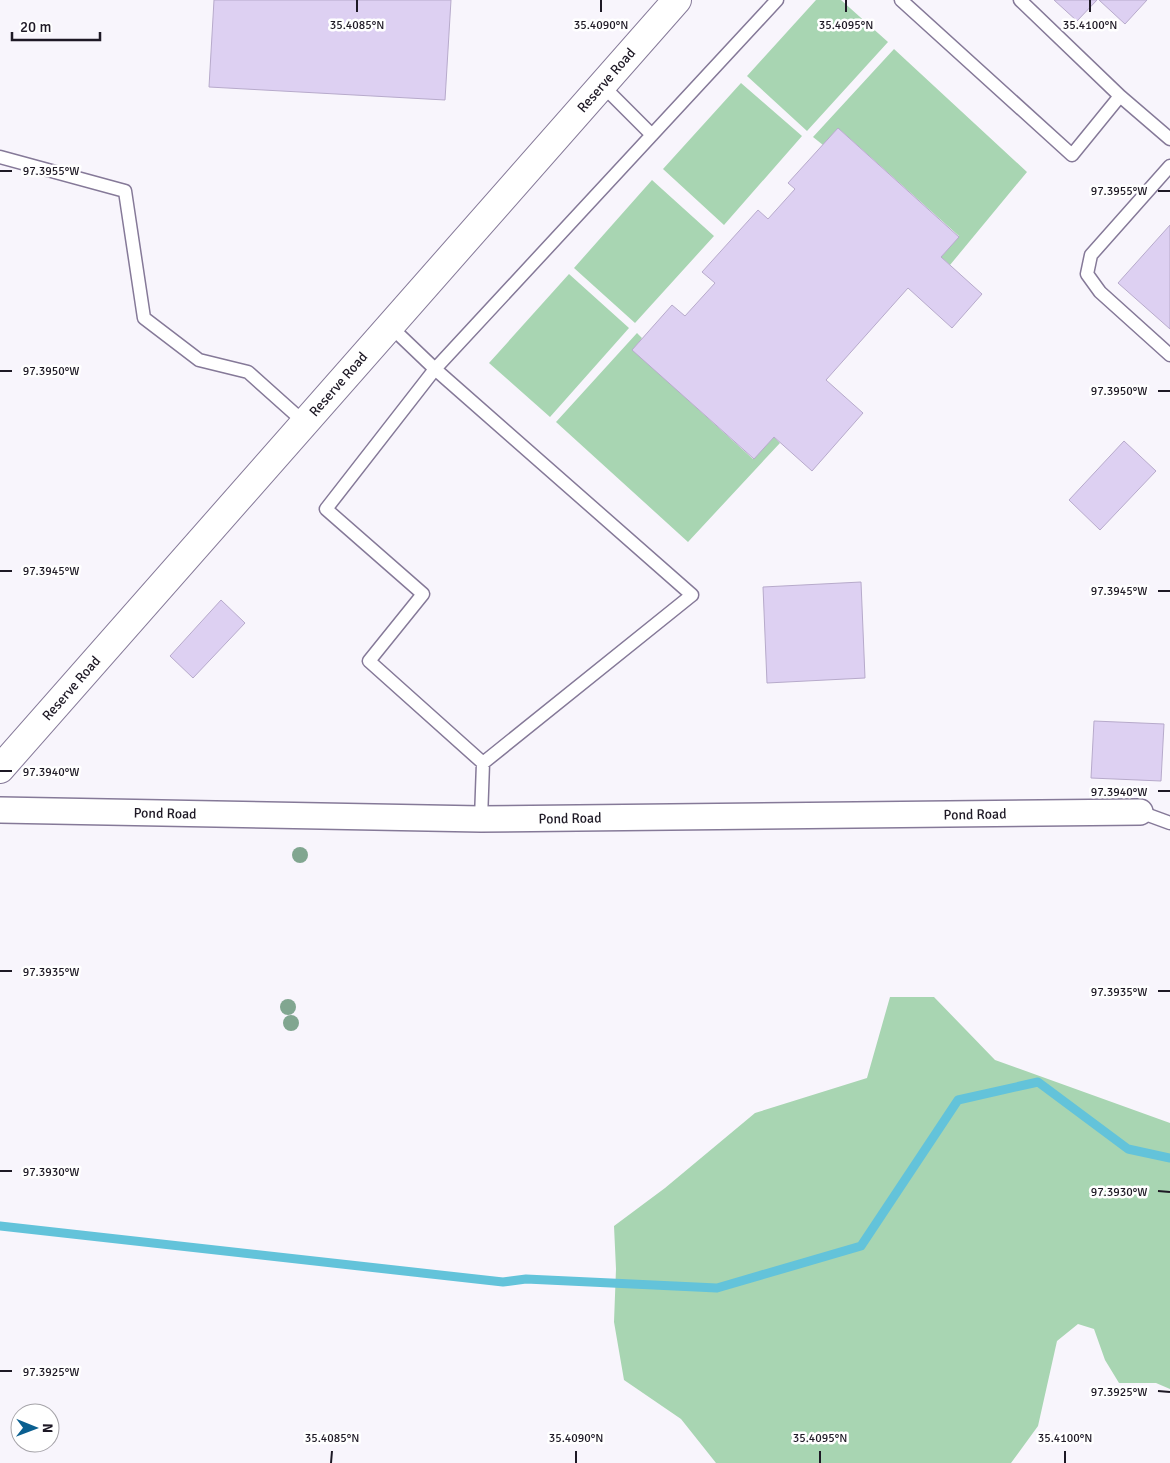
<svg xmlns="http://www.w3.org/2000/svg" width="1170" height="1463" font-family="Signika,sans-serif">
	<rect width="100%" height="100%" fill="#f8f5fc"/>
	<path fill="#a8d5b2" d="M 816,0 L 841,0 L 888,42 L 807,131 L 747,76 Z
		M 894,49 L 1027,172 L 950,265 L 941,257 L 959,236 L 838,128 L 823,145 L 813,137 Z
		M 741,83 L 802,136 L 724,225 L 663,169 Z
		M 652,180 L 714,236 L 635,323 L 574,268 Z
		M 569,274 L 629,328 L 550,417 L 489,363 Z
		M 637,333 L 642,338 L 633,350 L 753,459 L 774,437 L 780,443 L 688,542 L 556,422 Z
		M 890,997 L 934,997 L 995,1060 L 1170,1123 L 1170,1389 L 1156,1383 L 1119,1383 L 1105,1360 L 1094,1329 L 1078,1324 L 1057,1341 L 1038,1426 L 1011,1463 L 716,1463 L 681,1419 L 624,1380 L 614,1322 L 616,1269 L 614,1226 L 665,1188 L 755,1113 L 867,1078 Z"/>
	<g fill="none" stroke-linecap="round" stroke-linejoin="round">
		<path stroke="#63c3da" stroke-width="9" d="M 0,1226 L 503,1282 L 526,1279 L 717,1288 L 861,1246 L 958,1100 L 1038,1082 L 1128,1149 L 1170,1158"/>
	</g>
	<path fill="#ddd0f2" stroke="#b7aacb" d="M 214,0 L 451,0 L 445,100 L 209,87 Z
		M 1054,0 L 1097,0 L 1077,21 Z
		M 1099,0 L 1147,0 L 1125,24 Z
		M 838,128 L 959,237 L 941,257 L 982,294 L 952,328 L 908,288 L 826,380 L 863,413 L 812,471 L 774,437 L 754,459 L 632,350 L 672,305 L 685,316 L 715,283 L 702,272 L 758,210 L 768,219 L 795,189 L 788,183 Z
		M 1170,225 L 1170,329 L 1118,283 Z
		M 1124,441 L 1156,471 L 1100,530 L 1069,500 Z
		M 861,582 L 865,678 L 767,683 L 763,587 Z
		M 221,600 L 245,623 L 193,678 L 170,656 Z
		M 1094,721 L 1164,724 L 1161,781 L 1091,778 Z"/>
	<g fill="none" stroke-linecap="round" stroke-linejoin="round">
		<g stroke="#857998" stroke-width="15">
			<path id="service" d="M 901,0 L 1072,155 L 1120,96 L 1020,0
				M 602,85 L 652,135
				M 1120,96 L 1170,139
				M 0,157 L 125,191 L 144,318 L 199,360 L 248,372 L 305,423
				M 1170,166 L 1091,255 L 1087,274 L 1100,292 L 1170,355
				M 390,326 L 435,369 L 692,595 L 483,763 L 369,661 L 423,594 L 326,509 L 435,369 L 777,0
				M 1140,812 L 1170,823
				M 481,819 L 483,763"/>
		</g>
		<g stroke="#857998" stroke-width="28">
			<path id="minor" d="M 0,810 L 481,819 L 1140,812"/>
		</g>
		<g stroke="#857998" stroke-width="30">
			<path id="tertiary" d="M 0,769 L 677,0"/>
		</g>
		<use href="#service" stroke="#fff" stroke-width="12"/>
		<use href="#minor" stroke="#fff" stroke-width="25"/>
		<use href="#tertiary" stroke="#fff" stroke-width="28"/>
	</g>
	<g fill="#81a690">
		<circle cx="300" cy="855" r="8"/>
		<circle cx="288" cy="1007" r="8"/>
		<circle cx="291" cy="1023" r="8"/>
	</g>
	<path fill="none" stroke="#1e1925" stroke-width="2" d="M 357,12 L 357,0M 601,12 L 601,0M 846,12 L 846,0M 1090,12 L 1090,0M 0,171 L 12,171M 1158,191 L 1170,191M 0,371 L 12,371M 1158,391 L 1170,391M 0,571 L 12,571M 1158,591 L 1170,591M 0,771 L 12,771M 1158,791 L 1170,791M 0,971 L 12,971M 1158,991 L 1170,991M 0,1171 L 12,1171M 1158,1191 L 1170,1192M 0,1371 L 12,1371M 1158,1391 L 1170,1392M 331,1463 L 332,1451M 576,1463 L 576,1451M 820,1463 L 820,1451M 1065,1463 L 1065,1451"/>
	<g text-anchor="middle" stroke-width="5" stroke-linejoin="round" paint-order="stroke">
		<g font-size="14" fill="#1e1925" stroke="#fff">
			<text transform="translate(606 80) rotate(-49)" y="5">Reserve Road</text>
			<text transform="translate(338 384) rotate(-49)" y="5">Reserve Road</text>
			<text transform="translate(71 688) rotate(-49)" y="5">Reserve Road</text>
			<text transform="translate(165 813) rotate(1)" y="5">Pond Road</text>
			<text transform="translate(975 814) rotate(-1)" y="5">Pond Road</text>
			<text transform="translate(570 818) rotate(-1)" y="5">Pond Road</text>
		</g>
	</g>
	<g font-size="12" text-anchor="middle" fill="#1e1925" stroke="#fff" stroke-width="5" stroke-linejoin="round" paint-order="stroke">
		<text x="357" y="29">35.4085°N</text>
		<text x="601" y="29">35.4090°N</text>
		<text x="846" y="29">35.4095°N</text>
		<text x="1090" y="29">35.4100°N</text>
		<text x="51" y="175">97.3955°W</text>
		<text x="1119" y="195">97.3955°W</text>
		<text x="51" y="375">97.3950°W</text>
		<text x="1119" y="395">97.3950°W</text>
		<text x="51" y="575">97.3945°W</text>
		<text x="1119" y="595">97.3945°W</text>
		<text x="51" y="776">97.3940°W</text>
		<text x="1119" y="796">97.3940°W</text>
		<text x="51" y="976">97.3935°W</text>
		<text x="1119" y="996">97.3935°W</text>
		<text x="51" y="1176">97.3930°W</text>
		<text x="1119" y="1196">97.3930°W</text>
		<text x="51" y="1376">97.3925°W</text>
		<text x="1119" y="1396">97.3925°W</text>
		<text x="332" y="1442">35.4085°N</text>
		<text x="576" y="1442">35.4090°N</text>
		<text x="820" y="1442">35.4095°N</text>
		<text x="1065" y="1442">35.4100°N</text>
	</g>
	<g transform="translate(35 1428) rotate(91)"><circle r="24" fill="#ffffff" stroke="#a5a3a8"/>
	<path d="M0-4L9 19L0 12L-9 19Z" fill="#0a5f90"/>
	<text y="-8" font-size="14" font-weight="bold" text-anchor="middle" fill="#1e1925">N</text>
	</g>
	<path d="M12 32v8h88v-8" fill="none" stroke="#1e1925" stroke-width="2.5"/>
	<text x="20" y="32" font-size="15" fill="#1e1925" stroke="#ffffff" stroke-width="4" paint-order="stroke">20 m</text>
</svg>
